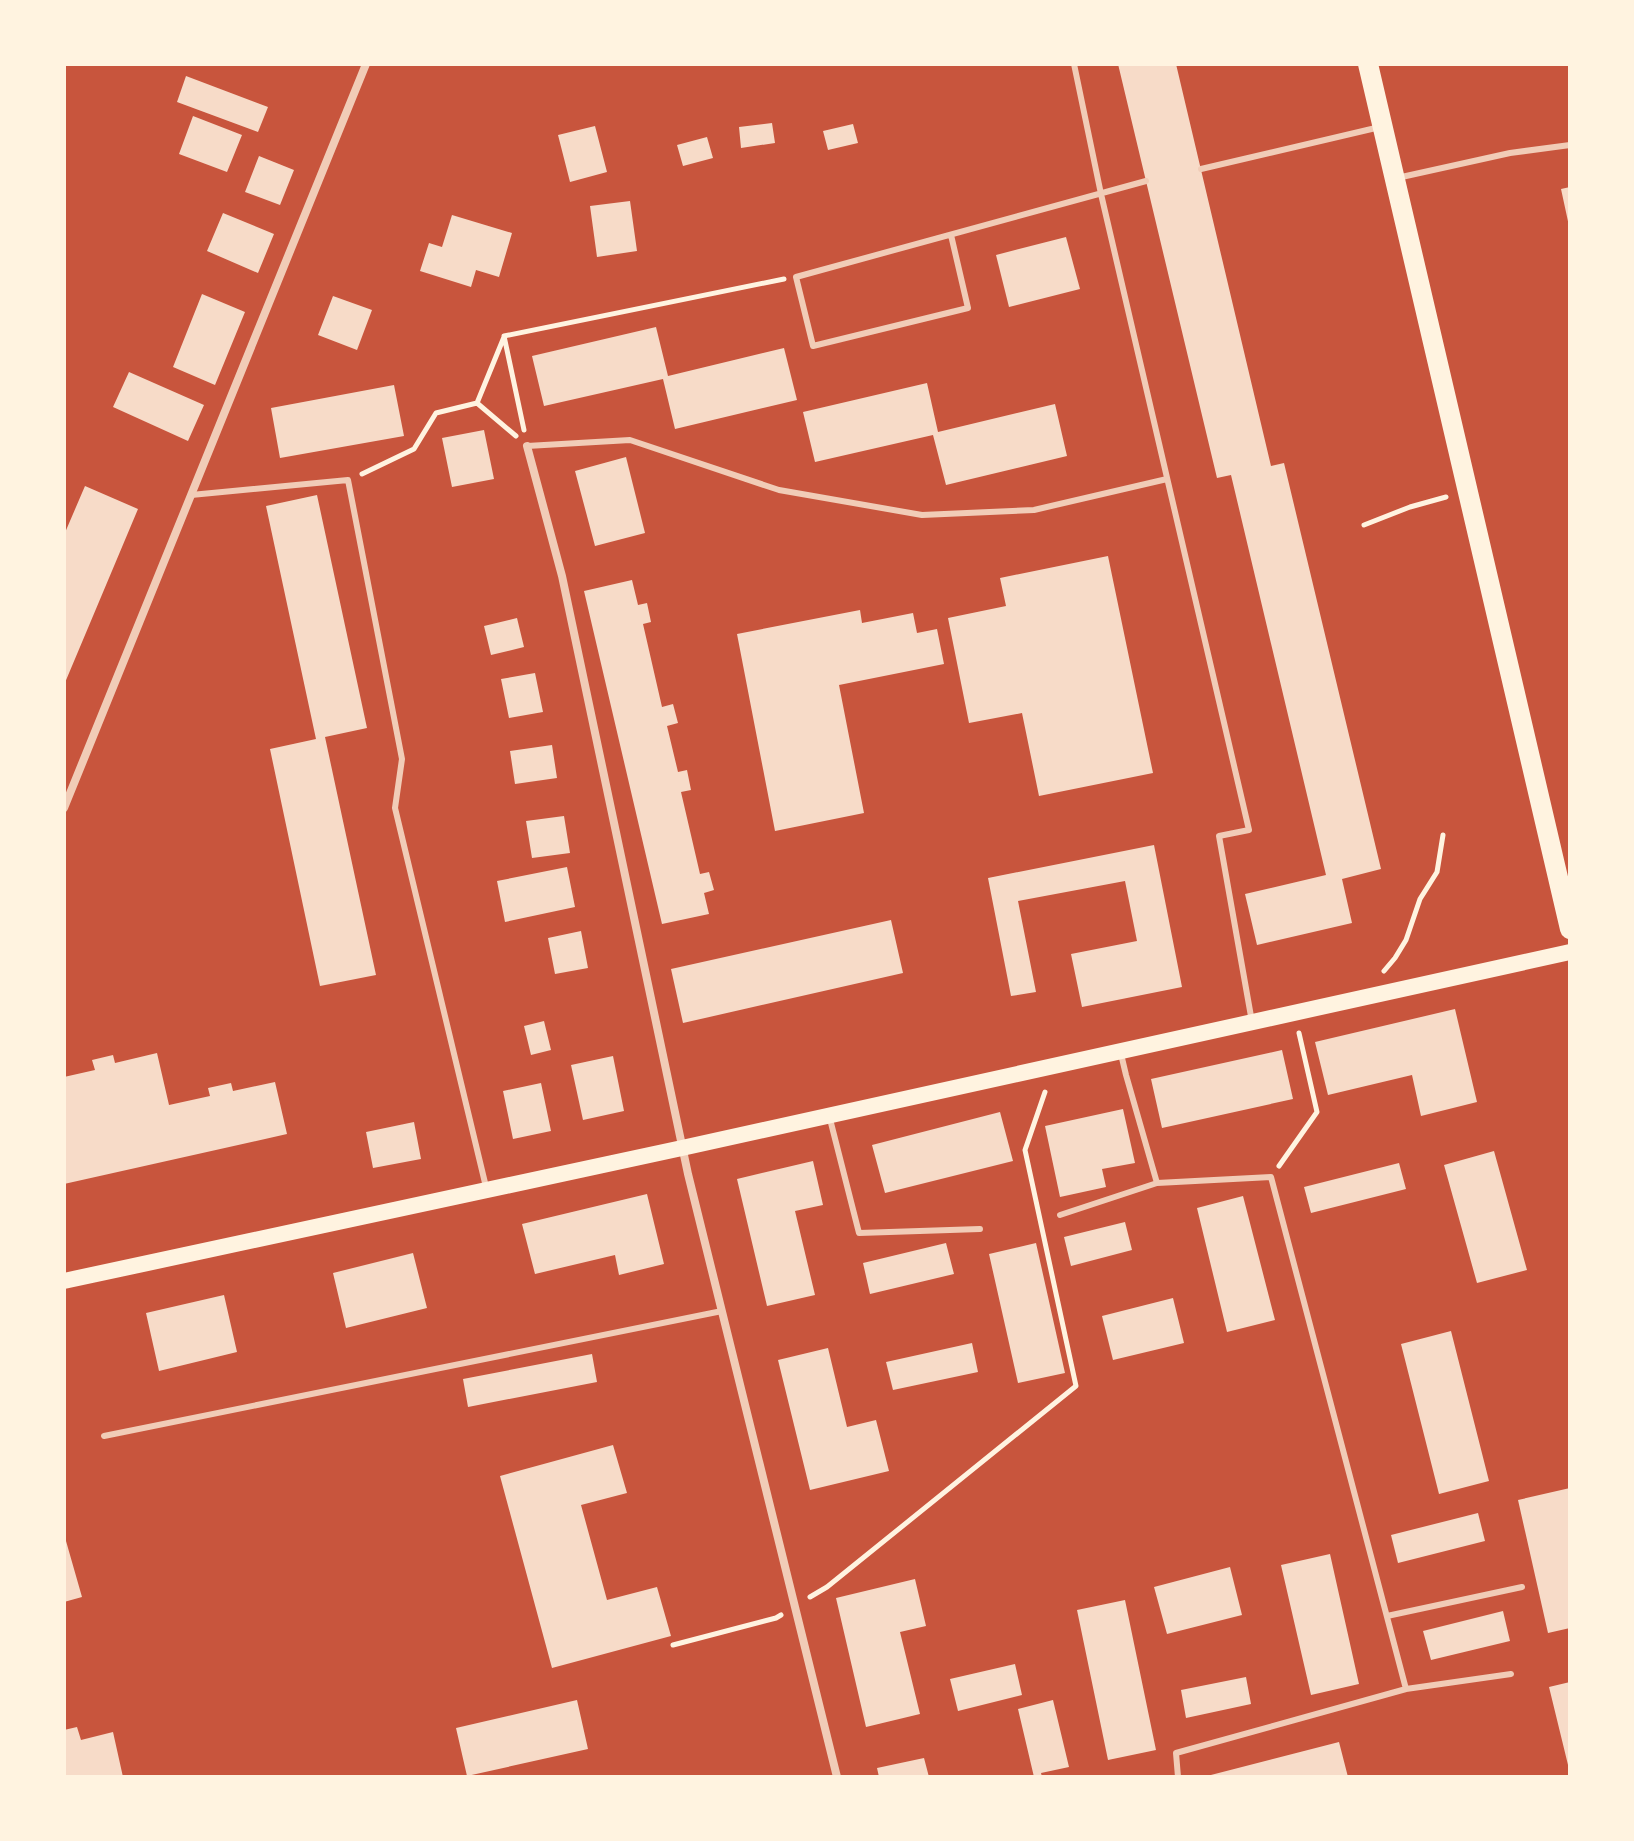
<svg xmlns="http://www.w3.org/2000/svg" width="1634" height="1841" font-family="'Exo 2',sans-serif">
	<rect width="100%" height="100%" fill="#c8553d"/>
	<path fill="#f7dbc8" d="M 1118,64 L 1176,64 L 1271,466 L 1284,463 L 1381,869 L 1342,879 L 1352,923 L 1257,945 L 1245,894 L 1326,875 L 1231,475 L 1217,478 Z
		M 186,76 L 268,107 L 258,132 L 177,102 Z
		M 193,116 L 242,135 L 227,172 L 179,154 Z
		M 772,123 L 775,143 L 741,148 L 739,127 Z
		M 853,124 L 858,143 L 828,150 L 823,131 Z
		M 595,126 L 607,172 L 570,182 L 558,135 Z
		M 707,137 L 713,158 L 683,166 L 677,145 Z
		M 259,156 L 294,170 L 280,205 L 245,192 Z
		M 1570,187 L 1570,225 L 1569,226 L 1561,189 Z
		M 630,201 L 637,251 L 597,257 L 590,206 Z
		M 223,213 L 274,234 L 258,273 L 207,251 Z
		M 452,215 L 512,233 L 499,277 L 476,270 L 471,287 L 420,271 L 429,243 L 442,247 Z
		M 1066,237 L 1080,289 L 1009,307 L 996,255 Z
		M 202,294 L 245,312 L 215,385 L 173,367 Z
		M 333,296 L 372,310 L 357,350 L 318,335 Z
		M 656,327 L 668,376 L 784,348 L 797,400 L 675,429 L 663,379 L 544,406 L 532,356 Z
		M 129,372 L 204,405 L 188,441 L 113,407 Z
		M 927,383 L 938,432 L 1055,404 L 1067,456 L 946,485 L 933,435 L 815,462 L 803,412 Z
		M 394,385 L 404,436 L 280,458 L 271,408 Z
		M 484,430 L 494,479 L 452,487 L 442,438 Z
		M 626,457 L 645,533 L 595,546 L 575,471 Z
		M 85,486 L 138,509 L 64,685 L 64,535 Z
		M 317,495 L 367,728 L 325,737 L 376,975 L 320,986 L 270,749 L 316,739 L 266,506 Z
		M 1108,556 L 1153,773 L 1039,796 L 1022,713 L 969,723 L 948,618 L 1006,606 L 1000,578 Z
		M 632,580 L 638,605 L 647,603 L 651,622 L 643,624 L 662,707 L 673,704 L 678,723 L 667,726 L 678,772 L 687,770 L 691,790 L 681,792 L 700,874 L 709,872 L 714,890 L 704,893 L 709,914 L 662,924 L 584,591 Z
		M 860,610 L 862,623 L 913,613 L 917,633 L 937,629 L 944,664 L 839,685 L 864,813 L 775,831 L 737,634 Z
		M 517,618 L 524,647 L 491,655 L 484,626 Z
		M 535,673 L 543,712 L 509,718 L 501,679 Z
		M 552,745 L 557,778 L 515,784 L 510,751 Z
		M 564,816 L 570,853 L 532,858 L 526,821 Z
		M 1154,845 L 1182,987 L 1082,1007 L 1071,954 L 1137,941 L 1125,881 L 1018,901 L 1036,992 L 1011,996 L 988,878 Z
		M 567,867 L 575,907 L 505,922 L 497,881 Z
		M 891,920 L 903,973 L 683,1023 L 671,969 Z
		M 581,931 L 588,968 L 555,974 L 548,938 Z
		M 1455,1009 L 1477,1102 L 1421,1116 L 1412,1075 L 1328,1095 L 1315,1042 Z
		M 544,1021 L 551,1050 L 531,1055 L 524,1026 Z
		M 1282,1050 L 1293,1099 L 1162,1128 L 1151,1079 Z
		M 157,1053 L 169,1105 L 210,1096 L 208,1088 L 231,1083 L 233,1091 L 275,1082 L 287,1134 L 64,1184 L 64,1077 L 95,1070 L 92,1060 L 113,1055 L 115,1063 Z
		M 613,1056 L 624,1111 L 583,1120 L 571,1065 Z
		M 541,1083 L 551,1131 L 513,1139 L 503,1091 Z
		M 1123,1109 L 1135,1163 L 1102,1169 L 1106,1187 L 1060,1197 L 1045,1126 Z
		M 1000,1112 L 1013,1161 L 885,1193 L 872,1145 Z
		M 414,1122 L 421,1159 L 373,1168 L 366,1132 Z
		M 1494,1151 L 1527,1270 L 1477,1283 L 1444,1165 Z
		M 813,1161 L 823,1205 L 795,1211 L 815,1295 L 767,1306 L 737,1179 Z
		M 1399,1163 L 1406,1189 L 1311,1213 L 1304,1187 Z
		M 647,1194 L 664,1264 L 619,1275 L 615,1255 L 535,1274 L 522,1224 Z
		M 1243,1196 L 1275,1320 L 1227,1332 L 1197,1208 Z
		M 1125,1222 L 1132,1250 L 1071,1266 L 1064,1237 Z
		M 946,1243 L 954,1274 L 870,1294 L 863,1263 Z
		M 1036,1243 L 1065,1373 L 1018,1383 L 989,1254 Z
		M 413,1253 L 427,1308 L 346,1328 L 333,1273 Z
		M 224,1295 L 237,1352 L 159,1371 L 146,1313 Z
		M 1173,1298 L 1184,1343 L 1113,1360 L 1102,1316 Z
		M 1451,1331 L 1489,1481 L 1439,1494 L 1401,1344 Z
		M 972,1343 L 978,1372 L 893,1390 L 886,1362 Z
		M 828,1348 L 847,1427 L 876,1420 L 889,1471 L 810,1490 L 778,1360 Z
		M 592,1354 L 597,1382 L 468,1407 L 463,1379 Z
		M 613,1445 L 627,1493 L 581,1505 L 607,1600 L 657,1587 L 671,1636 L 552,1668 L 500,1476 Z
		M 1570,1488 L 1570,1628 L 1548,1633 L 1518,1500 Z
		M 1478,1513 L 1485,1541 L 1398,1563 L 1391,1535 Z
		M 64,1534 L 82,1597 L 64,1602 Z
		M 1330,1554 L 1359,1684 L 1311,1695 L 1281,1565 Z
		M 1230,1567 L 1242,1615 L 1167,1634 L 1154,1587 Z
		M 915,1579 L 926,1626 L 900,1632 L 920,1714 L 866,1727 L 836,1598 Z
		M 1125,1600 L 1156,1750 L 1108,1760 L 1077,1610 Z
		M 1503,1611 L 1510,1641 L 1431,1660 L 1423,1631 Z
		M 1015,1664 L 1022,1695 L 958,1711 L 950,1679 Z
		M 1246,1677 L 1251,1704 L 1186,1718 L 1181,1690 Z
		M 1570,1682 L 1570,1769 L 1569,1769 L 1549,1687 Z
		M 577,1700 L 588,1749 L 467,1776 L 456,1728 Z
		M 1053,1700 L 1069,1767 L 1041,1773 L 1042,1777 L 1034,1777 L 1018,1709 Z
		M 77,1727 L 81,1740 L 113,1732 L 123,1777 L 64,1777 L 64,1730 Z
		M 1339,1742 L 1348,1777 L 1207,1777 L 1207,1776 Z
		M 924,1758 L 929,1777 L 879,1777 L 877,1768 Z"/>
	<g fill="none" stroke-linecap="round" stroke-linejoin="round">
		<path stroke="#fff3e0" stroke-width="5" d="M 477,403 L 504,337
			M 524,430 L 504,336 L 784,279
			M 362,474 L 414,449 L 436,413 L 477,403 L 516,436
			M 1364,525 L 1410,507 L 1446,497
			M 1384,971 L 1395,958 L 1406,940 L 1420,899 L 1437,872 L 1443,835
			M 1279,1166 L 1317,1112 L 1299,1033
			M 810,1597 L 827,1587 L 1076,1386 L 1025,1150 L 1045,1092
			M 673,1645 L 776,1618 L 781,1615"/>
		<path stroke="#f1ccb7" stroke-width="6" d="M 1074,64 L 1101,194 L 1249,830 L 1219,836 L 1252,1022
			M 1201,169 L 1380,127
			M 1397,178 L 1510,153 L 1570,145
			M 951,235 L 968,308 L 813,346 L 796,277 L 1146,181
			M 527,446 L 630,440 L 779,490 L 922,515 L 1034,510 L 1167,479
			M 191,495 L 348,480 L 402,759 L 395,808 L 486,1187
			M 1121,1054 L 1126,1075 L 1157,1183 L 1271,1177 L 1406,1689 L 1511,1674
			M 830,1119 L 859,1233 L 980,1229
			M 1060,1215 L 1157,1183
			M 104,1436 L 722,1311
			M 1387,1616 L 1522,1587
			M 1178,1777 L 1176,1753 L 1406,1689"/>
		<path stroke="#f1ccb7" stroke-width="8" d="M 527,446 L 562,576 L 688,1174 L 837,1777
			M 64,808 L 366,64"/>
		<path stroke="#fff3e0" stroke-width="16" d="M 64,1281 L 682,1148 L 1570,952"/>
		<path stroke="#fff3e0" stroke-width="20" d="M 1368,64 L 1570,929"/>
	</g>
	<rect width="1634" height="1841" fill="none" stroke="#fff3e0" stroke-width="132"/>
</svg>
